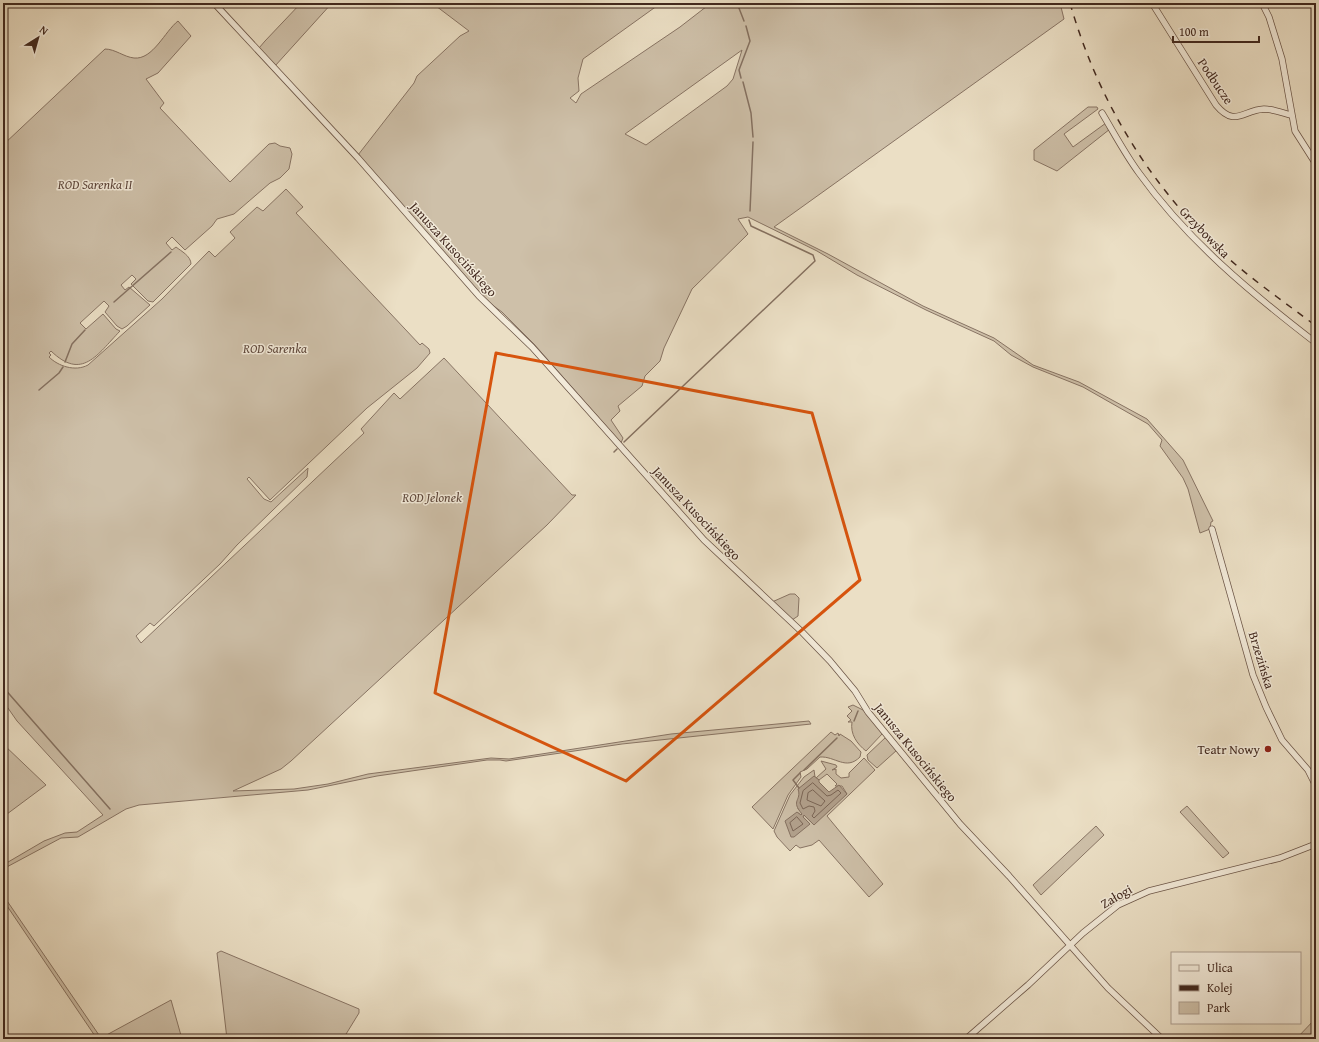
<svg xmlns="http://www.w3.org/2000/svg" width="1319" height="1042" font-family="'Gentium Book Plus',serif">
	<rect width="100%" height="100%" fill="#ebdfc5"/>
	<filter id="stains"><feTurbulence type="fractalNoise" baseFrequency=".005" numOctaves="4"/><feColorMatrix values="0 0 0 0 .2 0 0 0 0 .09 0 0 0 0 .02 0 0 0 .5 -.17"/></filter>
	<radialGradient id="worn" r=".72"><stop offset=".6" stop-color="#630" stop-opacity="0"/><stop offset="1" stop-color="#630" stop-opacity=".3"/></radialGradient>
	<path fill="#cec0a9" stroke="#887464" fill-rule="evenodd" d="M 301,3 L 332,3 L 275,66 L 259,48 L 265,41 Z
		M 432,3 L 661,3 L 583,59 L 578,78 L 579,91 L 570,98 L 576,103 L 581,94 L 680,27 L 711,3 L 1060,3 L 1064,19 L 774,227 L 828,254 L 923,306 L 994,338 L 1033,365 L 1079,382 L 1147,419 L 1183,460 L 1213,521 L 1211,522 L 1210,529 L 1200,533 L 1188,489 L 1183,478 L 1160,446 L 1162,440 L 1148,424 L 1083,387 L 1033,367 L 1011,355 L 994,341 L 926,310 L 857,275 L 817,251 L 748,217 L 738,219 L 748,234 L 692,289 L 664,348 L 660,361 L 645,376 L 642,386 L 618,406 L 620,411 L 611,420 L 623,438 L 621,443 L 534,344 L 502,312 L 484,299 L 358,155 L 414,83 L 417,76 L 460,36 L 469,31 ZM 742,50 L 733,79 L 727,86 L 646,145 L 625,134 Z
		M 178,21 L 191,36 L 158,73 L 146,79 L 164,103 L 160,108 L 230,182 L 269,144 L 275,143 L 280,146 L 290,148 L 292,154 L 289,169 L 280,178 L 270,183 L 234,214 L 217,219 L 212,226 L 185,250 L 172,237 L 166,243 L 172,250 L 176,247 C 181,251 191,256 191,264 L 153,302 L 148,301 L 131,284 L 136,279 L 132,275 L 121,285 L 125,290 L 129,287 L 150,305 L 127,326 L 122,329 L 117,326 L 105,312 L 109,306 L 104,301 L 80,323 L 86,329 L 103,314 L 116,329 L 120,331 C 97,355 82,381 51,351 L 49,353 L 51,355 L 49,357 C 58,366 75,372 88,365 L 162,299 L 209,251 L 215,257 L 235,238 L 230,232 L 257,207 L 263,211 L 286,189 L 303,207 L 296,213 L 420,345 L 422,343 L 429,349 L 430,353 L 417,368 L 367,408 L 270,500 L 249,477 L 247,479 L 264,499 L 271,502 L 308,468 L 307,477 L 237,545 L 220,564 L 154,626 L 150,623 L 136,636 L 141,643 L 364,433 L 361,429 L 394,393 L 400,399 L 444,358 L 572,495 L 576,495 L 547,525 L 291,761 L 281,769 L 233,791 L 294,789 L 328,784 L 368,774 L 491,758 L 509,759 L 671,734 L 809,721 L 811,724 L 622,744 L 506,761 L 500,760 L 487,760 L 377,776 L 308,790 L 139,805 L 126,809 L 78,837 L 61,838 L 3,869 L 3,865 L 44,841 L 65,833 L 77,832 L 103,815 L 17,721 L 3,701 L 3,145 L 105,49 C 115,49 124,57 134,58 C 153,60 165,31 178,21 Z
		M 1088,107 L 1097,107 L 1098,109 L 1064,134 L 1073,147 L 1106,123 L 1110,129 L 1057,171 L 1034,160 L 1034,150 Z
		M 790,594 L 795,594 L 799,598 L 798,616 L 792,620 L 772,602 Z
		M 853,705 L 863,710 L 883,733 L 866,751 C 857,744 850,734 852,722 L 848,722 L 851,720 L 847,716 L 852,711 L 848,707 Z
		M 831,732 L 835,735 L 838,733 L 839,736 L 840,734 L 851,741 L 861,752 L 860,757 C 846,771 835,756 820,757 L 807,769 L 800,772 L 801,777 L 788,795 L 773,829 L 752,807 Z
		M 886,737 L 897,750 L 877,768 L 868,760 L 867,755 Z
		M 3,744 L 46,785 L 3,817 Z
		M 864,758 L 875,770 L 827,816 L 883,884 L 869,897 L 819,840 L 812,845 L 800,848 L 796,845 L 790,851 L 777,837 L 774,831 L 790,795 L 804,777 L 814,770 L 815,777 L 801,788 L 798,809 L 803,814 L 801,815 L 798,813 L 810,824 L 803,817 L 804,815 L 847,794 L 842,786 L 835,786 L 837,784 L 827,774 L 819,780 L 816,778 L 826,769 L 821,761 L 836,765 L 837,767 L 832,770 L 836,769 L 836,774 L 841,778 L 849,777 L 849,773 Z
		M 1187,806 L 1229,853 L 1223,858 L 1180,812 Z
		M 1096,826 L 1104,835 L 1041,895 L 1033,885 Z
		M 3,895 L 101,1038 L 171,1000 L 182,1039 L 97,1039 L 3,900 Z
		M 221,951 L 359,1009 L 359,1013 L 343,1039 L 227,1039 L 217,953 Z
		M 1316,1018 L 1316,1039 L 1296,1039 Z"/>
	<path fill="#b2a18d" stroke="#857161" d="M 814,776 L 819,780 L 819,782 L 829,792 L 839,785 L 847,794 L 814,825 L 804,815 L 803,817 L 810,824 L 794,837 L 791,837 L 785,821 L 797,812 L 801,815 L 802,814 C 790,800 802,801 798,789 Z"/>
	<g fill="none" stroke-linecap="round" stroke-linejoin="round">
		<path stroke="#7a6556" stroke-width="1" d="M 813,783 L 827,796 L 831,795 L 838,790 L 841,793 L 814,818 L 812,816 L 815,811 L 814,807 L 809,806 L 803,809 L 800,803 L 803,791 Z
			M 813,790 L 825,801 L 821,806 L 807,800 L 808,793 Z
			M 797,817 L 803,824 L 793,831 L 790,823 Z"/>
		<path stroke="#857161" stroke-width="1.5" d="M 737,3 L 744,21
			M 741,78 L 739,70 L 750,41 L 746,26
			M 743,82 L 751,113 L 753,137
			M 750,211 L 753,142
			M 114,302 L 171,252
			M 65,362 L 72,344 L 85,330
			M 39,390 L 59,373 L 63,367
			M 624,442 L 815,261 L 813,255 L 751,226 L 749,220
			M 614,452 L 617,449
			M 3,687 L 110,809
			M 854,721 L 858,711
			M 804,770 L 837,738
			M 799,788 L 793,780 L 800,773"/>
		<g stroke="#6c5648" stroke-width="7">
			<path id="minor" d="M 214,3 L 358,158 L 479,296 L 532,347 L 704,540 L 802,632 L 830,661 L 855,691 L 868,712 L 960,824 L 1009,876 L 1108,988 L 1162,1039
				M 1152,3 L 1216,105 C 1235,128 1243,110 1264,109 C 1272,109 1283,113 1291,115
				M 1262,3 L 1269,17 L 1282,59 L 1295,131 L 1316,164
				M 1102,113 C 1114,133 1125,154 1139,173 C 1187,240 1251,293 1316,343
				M 1212,529 L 1253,675 L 1266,707 L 1282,740 L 1308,770 L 1316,786
				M 966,1039 L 1028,985 L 1083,933 L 1118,905 L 1149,891 L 1280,858 L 1316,844"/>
		</g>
		<use href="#minor" stroke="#f2ead9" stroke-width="5.5"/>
		<path stroke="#42291f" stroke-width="1.5" stroke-dasharray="7 7" stroke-linecap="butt" d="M 1070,3 C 1097,98 1147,181 1218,249 C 1248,277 1283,301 1316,326"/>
	</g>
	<path fill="none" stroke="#d7540e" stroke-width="3" stroke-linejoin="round" d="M 496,353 L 812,413 L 860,580 L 626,781 L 435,693 Z"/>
	<circle fill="#8f2418" stroke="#f2ead9" stroke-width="1.5" cx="1268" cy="749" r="4"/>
	<g text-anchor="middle" stroke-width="3" stroke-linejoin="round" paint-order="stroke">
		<g font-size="13" fill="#42291f" stroke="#f2ead9">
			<text transform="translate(1216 81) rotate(56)" y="5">Podbucze</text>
			<text transform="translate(1205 232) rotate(46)" y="5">Grzybowska</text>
			<text transform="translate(454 249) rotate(48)" y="5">Janusza Kusocińskiego</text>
			<text transform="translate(697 513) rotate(47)" y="5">Janusza Kusocińskiego</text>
			<text transform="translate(1262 660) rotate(73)" y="5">Brzezińska</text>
			<text transform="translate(916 752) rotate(51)" y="5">Janusza Kusocińskiego</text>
			<text transform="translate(1116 896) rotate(-30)" y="5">Załogi</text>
		</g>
		<g font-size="13" font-style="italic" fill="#5e473b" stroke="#f2ead9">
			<text x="95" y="189">ROD Sarenka II</text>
			<text x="275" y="353">ROD Sarenka</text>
			<text x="432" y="502">ROD Jelonek</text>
		</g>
		<g font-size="13" fill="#42291f" stroke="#f2ead9" text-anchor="end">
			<text x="1260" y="754">Teatr Nowy</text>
		</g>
	</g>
	<rect width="1319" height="1042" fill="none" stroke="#ebdfc5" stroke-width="16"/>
	<rect x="4" y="4" width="1311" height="1034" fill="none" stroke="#42291f" stroke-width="2"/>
	<rect x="8" y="8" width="1303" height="1026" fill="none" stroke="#42291f"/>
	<rect x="1171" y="952" width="130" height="72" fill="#f2ead9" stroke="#ac9d8f"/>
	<rect x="1179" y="965" width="20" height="6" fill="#f2ead9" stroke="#ac9d8f"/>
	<text x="1207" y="972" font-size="12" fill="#42291f">Ulica</text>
	<rect x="1179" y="985" width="20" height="6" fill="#42291f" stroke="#ac9d8f"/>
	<text x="1207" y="992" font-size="12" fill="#42291f">Kolej</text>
	<rect x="1179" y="1002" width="20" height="12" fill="#cec0a9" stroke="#ac9d8f"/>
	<text x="1207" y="1012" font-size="12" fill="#42291f">Park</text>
	<g transform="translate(38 38) rotate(37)" stroke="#f2ead9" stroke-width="3" paint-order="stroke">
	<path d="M0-3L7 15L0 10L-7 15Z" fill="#42291f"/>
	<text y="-6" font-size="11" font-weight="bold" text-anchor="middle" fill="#42291f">N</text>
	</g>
	<path d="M1173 36v6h86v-6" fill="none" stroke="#42291f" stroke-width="2"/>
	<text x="1179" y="36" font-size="12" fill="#42291f" stroke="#f2ead9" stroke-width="3" paint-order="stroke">100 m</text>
	<rect width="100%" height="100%" filter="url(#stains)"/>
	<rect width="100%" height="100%" fill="url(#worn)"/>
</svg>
